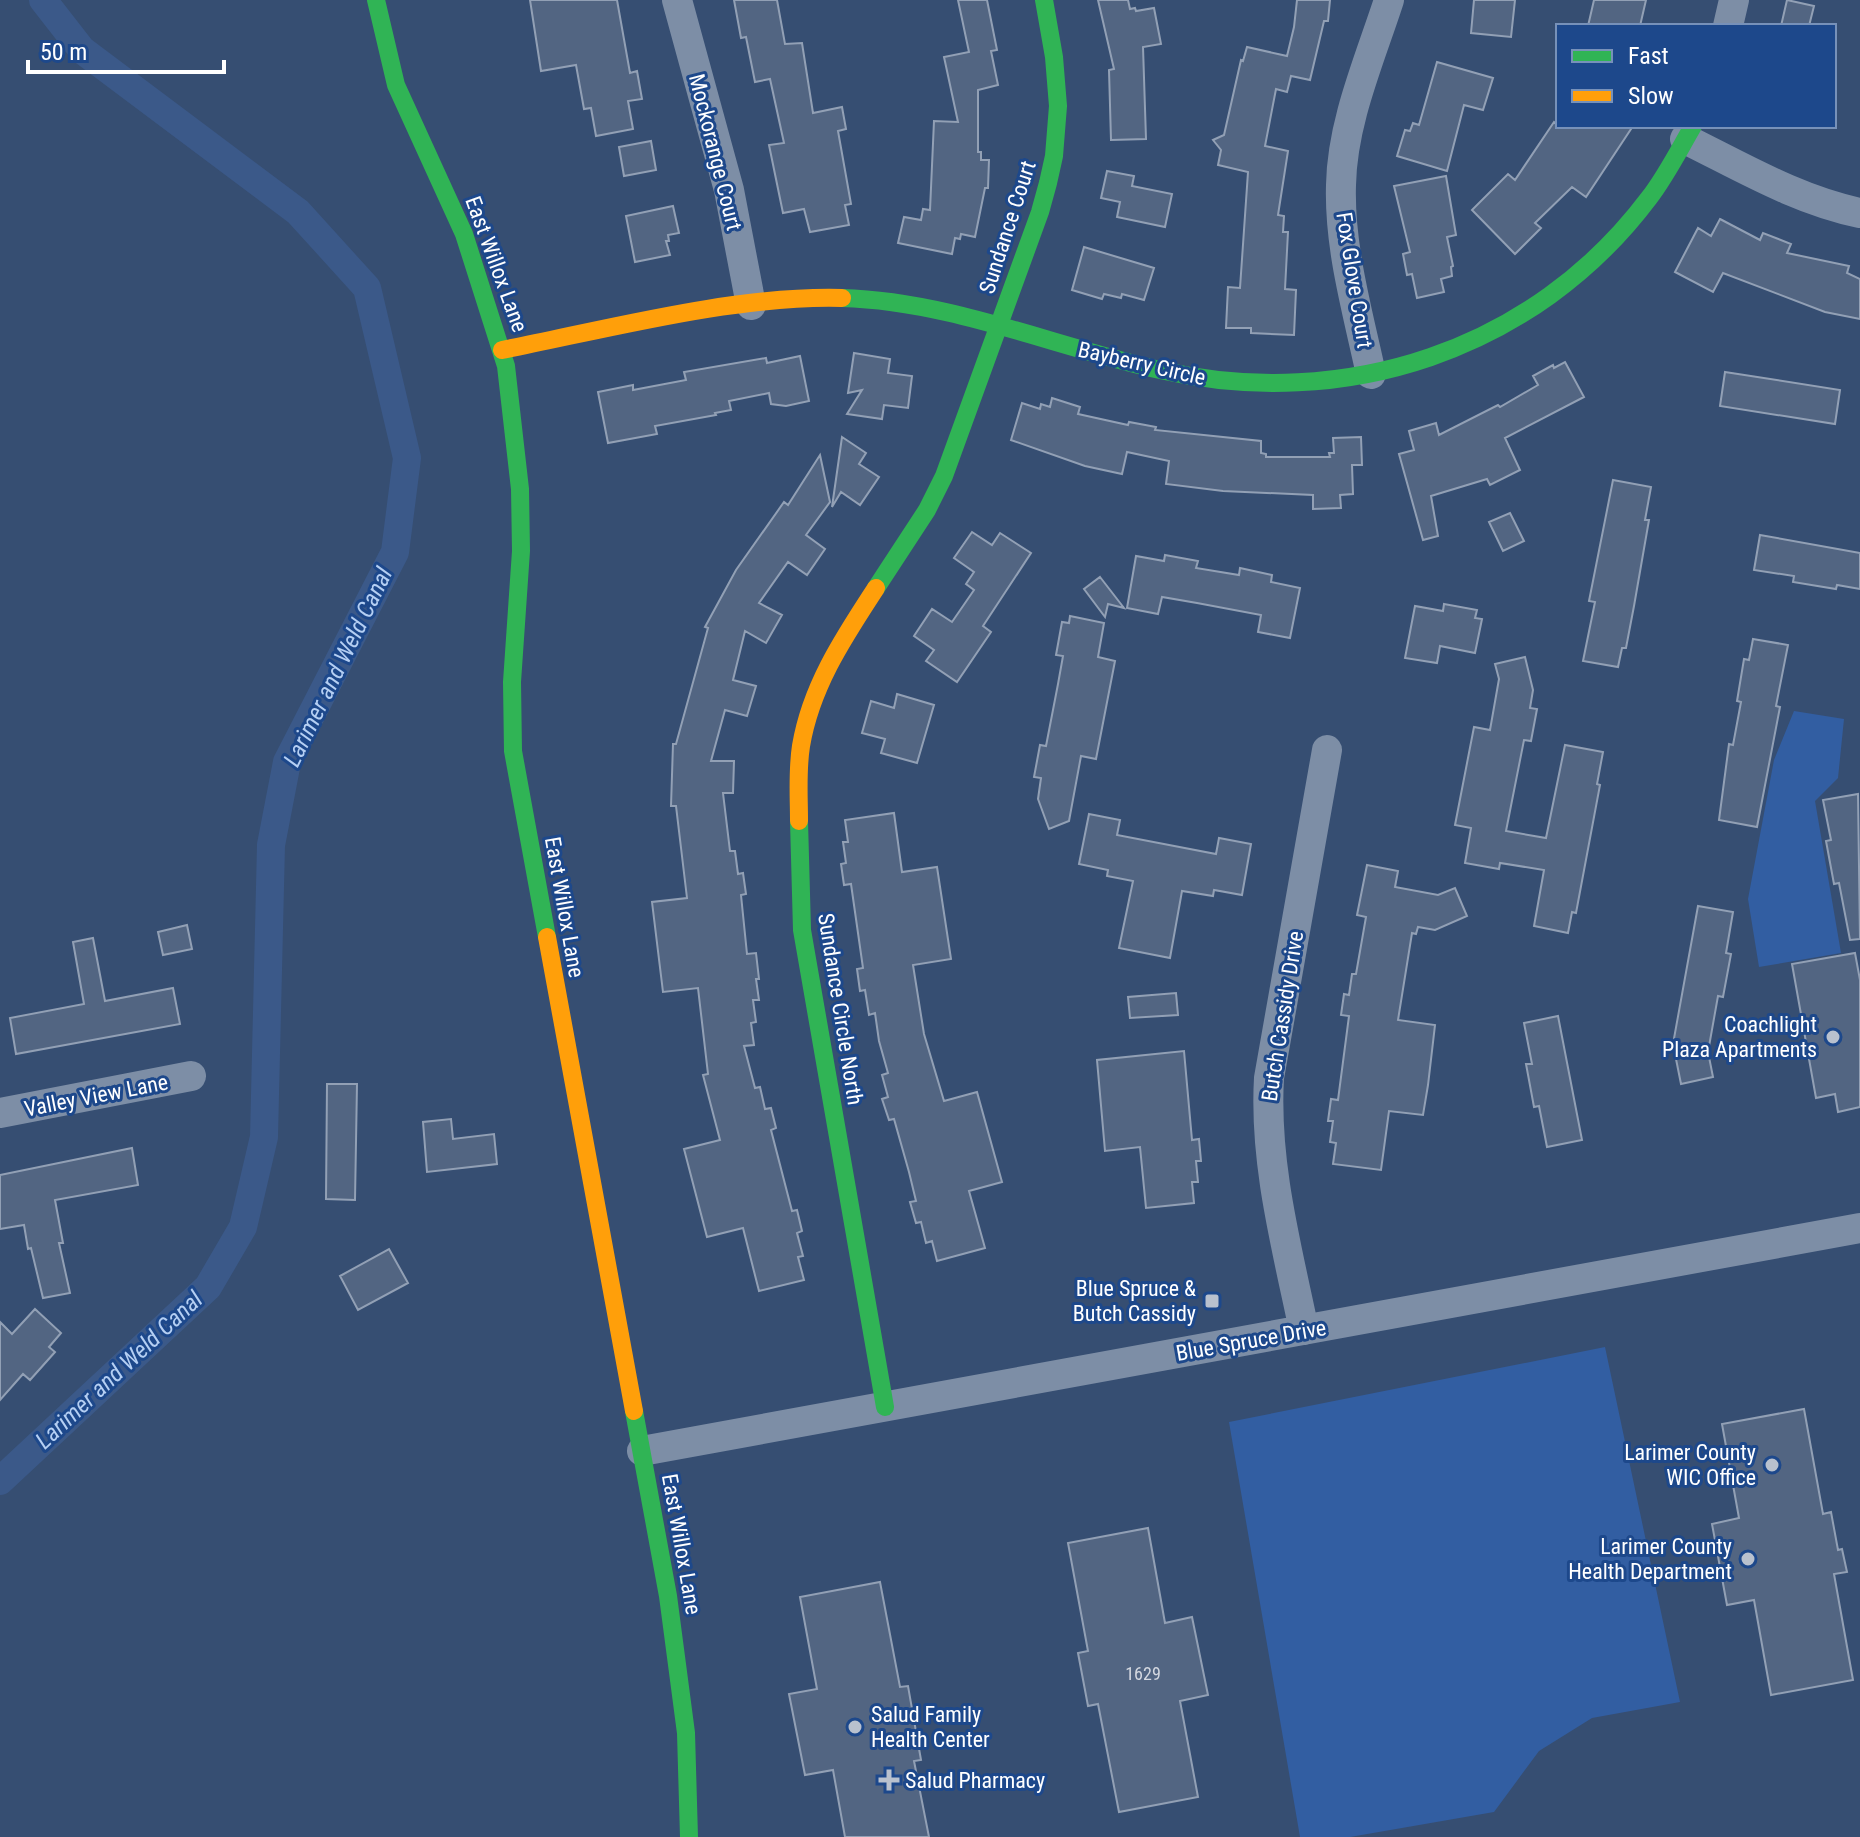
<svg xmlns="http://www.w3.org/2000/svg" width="1860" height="1837" font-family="'Roboto Condensed',sans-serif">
	<rect width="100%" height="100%" fill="#364e72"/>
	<path fill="#325ea2" d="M 1794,711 L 1844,719 L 1838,778 L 1815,801 L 1841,953 L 1759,967 L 1748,899 L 1774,760 Z
		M 1605,1347 L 1680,1702 L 1592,1718 L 1539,1751 L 1494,1812 L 1350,1837 L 1300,1837 L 1229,1422 Z"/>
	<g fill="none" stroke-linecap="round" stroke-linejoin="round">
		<path stroke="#3b5989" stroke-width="28" d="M 0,1481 L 208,1287 L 243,1227 L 264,1137 L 271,845 L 287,762 L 395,552 L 407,458 L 367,288 L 298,212 L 82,50 L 43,0"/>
	</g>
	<path fill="#526582" stroke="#92a0b5" stroke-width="2" d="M 530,0 L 617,0 L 630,73 L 637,71 L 642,99 L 628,101 L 633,129 L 596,136 L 591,108 L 584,109 L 576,65 L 541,71 Z
		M 734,0 L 777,0 L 785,44 L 802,43 L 813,113 L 842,107 L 846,129 L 838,131 L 851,204 L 845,205 L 849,225 L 810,232 L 804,209 L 783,213 L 769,145 L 784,143 L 770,79 L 755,82 L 746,37 L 741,38 Z
		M 958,0 L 987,0 L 997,50 L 991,51 L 998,85 L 978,90 L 978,152 L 981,152 L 981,160 L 989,160 L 988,188 L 985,188 L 975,237 L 961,234 L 960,239 L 955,238 L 952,254 L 898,243 L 904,217 L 921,220 L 923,209 L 930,210 L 934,121 L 958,122 L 944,57 L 969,52 Z
		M 1098,0 L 1128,0 L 1130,9 L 1135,8 L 1136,11 L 1154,8 L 1161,44 L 1143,47 L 1146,139 L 1111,140 L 1109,70 L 1114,69 Z
		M 1297,0 L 1330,0 L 1328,21 L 1324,21 L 1310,80 L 1291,76 L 1287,92 L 1276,89 L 1265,146 L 1288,151 L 1278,215 L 1284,216 L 1283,232 L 1288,232 L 1285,289 L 1296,290 L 1294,335 L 1251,333 L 1251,328 L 1226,328 L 1228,287 L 1240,288 L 1248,172 L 1218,165 L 1221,150 L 1213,140 L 1224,135 L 1241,60 L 1243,61 L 1247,47 L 1287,56 L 1294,27 Z
		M 1474,0 L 1515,0 L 1511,37 L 1471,33 Z
		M 1594,0 L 1646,0 L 1640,26 L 1588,26 Z
		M 1787,0 L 1814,6 L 1809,26 L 1781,26 Z
		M 1437,62 L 1493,78 L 1483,110 L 1464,105 L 1447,171 L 1397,156 L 1405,130 L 1410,131 L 1413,123 L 1419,125 Z
		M 1554,122 L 1558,126 L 1633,126 L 1586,197 L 1572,187 L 1535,223 L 1541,228 L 1515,254 L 1472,210 L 1508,174 L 1515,180 Z
		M 651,141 L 656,170 L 624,176 L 619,147 Z
		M 1107,171 L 1134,176 L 1132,186 L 1172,194 L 1165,227 L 1117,217 L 1120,202 L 1101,198 Z
		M 1446,176 L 1456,235 L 1447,237 L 1453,266 L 1451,267 L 1452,276 L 1441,279 L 1444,292 L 1417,298 L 1412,274 L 1407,275 L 1403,254 L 1410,252 L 1394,186 Z
		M 673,206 L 679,233 L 668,235 L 669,241 L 666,241 L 670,255 L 635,262 L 626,216 Z
		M 1720,219 L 1760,240 L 1763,233 L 1791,244 L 1787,253 L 1849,266 L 1847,273 L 1860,279 L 1860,319 L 1825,312 L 1723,273 L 1713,292 L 1675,272 L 1698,228 L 1711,236 Z
		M 1084,247 L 1154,268 L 1144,300 L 1122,294 L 1121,298 L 1104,294 L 1102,299 L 1072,290 Z
		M 854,353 L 890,359 L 888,373 L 912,376 L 908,408 L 884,405 L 882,419 L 847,414 L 862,390 L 848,393 Z
		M 800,356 L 809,401 L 786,406 L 771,404 L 769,393 L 729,401 L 731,410 L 715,413 L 716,415 L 655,426 L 657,434 L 608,443 L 598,392 L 633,385 L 633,390 L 686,380 L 684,372 L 766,358 L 767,363 Z
		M 1565,362 L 1584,397 L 1505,438 L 1520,470 L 1490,485 L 1487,479 L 1431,496 L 1438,536 L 1423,540 L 1399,454 L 1414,450 L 1409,431 L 1436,423 L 1439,435 L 1498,405 L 1500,407 L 1538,385 L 1533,376 L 1553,365 L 1554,368 Z
		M 1725,372 L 1840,390 L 1835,424 L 1720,406 Z
		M 1052,398 L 1080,407 L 1078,414 L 1128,425 L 1129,422 L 1156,427 L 1155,430 L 1261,441 L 1261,453 L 1266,454 L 1266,457 L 1330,457 L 1329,453 L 1334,453 L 1333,438 L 1361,437 L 1362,465 L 1352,465 L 1353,494 L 1340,495 L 1341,508 L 1313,509 L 1313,495 L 1223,491 L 1166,484 L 1169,461 L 1127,452 L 1122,474 L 1085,466 L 1011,440 L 1022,403 L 1040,409 L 1041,404 L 1050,407 Z
		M 842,437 L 866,453 L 859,464 L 879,477 L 860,505 L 841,492 L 832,507 Z
		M 820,455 L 830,502 L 806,535 L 825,549 L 807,575 L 788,562 L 759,603 L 782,615 L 766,643 L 745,631 L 733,680 L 756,686 L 747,716 L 725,710 L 711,761 L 734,761 L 733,793 L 723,793 L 730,851 L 735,851 L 738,874 L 743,873 L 746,894 L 741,895 L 747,954 L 756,953 L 759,979 L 756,979 L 759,1000 L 753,1000 L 756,1022 L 751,1023 L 754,1045 L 744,1046 L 755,1088 L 760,1087 L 765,1109 L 771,1108 L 776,1128 L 771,1130 L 792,1211 L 797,1210 L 802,1231 L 797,1233 L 803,1256 L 798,1257 L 804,1280 L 759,1291 L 743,1228 L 707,1237 L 684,1149 L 720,1140 L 703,1075 L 708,1074 L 698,988 L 663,992 L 652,902 L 687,898 L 676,806 L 671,806 L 673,744 L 676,744 L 708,628 L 705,627 L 736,570 L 784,502 L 788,505 Z
		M 1613,480 L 1651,487 L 1645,520 L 1649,520 L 1634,606 L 1626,648 L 1622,648 L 1618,667 L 1583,661 L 1595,602 L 1589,601 Z
		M 1510,513 L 1524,541 L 1503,551 L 1489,522 Z
		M 972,532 L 992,545 L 1000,533 L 1031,553 L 983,626 L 991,632 L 957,682 L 926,661 L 934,650 L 914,636 L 932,609 L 952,622 L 974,590 L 966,584 L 974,572 L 954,558 Z
		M 1760,535 L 1860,553 L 1860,589 L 1837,585 L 1836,589 L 1793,582 L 1794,576 L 1754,570 Z
		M 1165,555 L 1198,561 L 1196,568 L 1239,575 L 1240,568 L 1272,575 L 1271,582 L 1300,588 L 1290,638 L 1258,632 L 1261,615 L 1197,603 L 1162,597 L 1158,614 L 1127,608 L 1136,556 L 1164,561 Z
		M 1100,577 L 1124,608 L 1108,604 L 1105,617 L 1084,589 Z
		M 1444,604 L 1477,610 L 1475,618 L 1482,619 L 1475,653 L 1440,646 L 1437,663 L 1405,658 L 1415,606 L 1443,611 Z
		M 1070,616 L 1104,623 L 1098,657 L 1115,661 L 1096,759 L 1081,756 L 1069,821 L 1049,829 L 1038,799 L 1041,778 L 1034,777 L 1040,745 L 1046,746 L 1058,684 L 1063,656 L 1056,655 L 1062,622 L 1069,623 Z
		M 1753,639 L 1788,645 L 1776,706 L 1780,707 L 1757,827 L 1719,820 L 1729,744 L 1733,745 L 1741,702 L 1737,701 L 1744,659 L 1749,660 Z
		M 1525,657 L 1533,690 L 1530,708 L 1537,709 L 1531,741 L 1524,740 L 1506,831 L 1546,838 L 1565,745 L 1603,752 L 1597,784 L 1600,785 L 1576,913 L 1572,912 L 1568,933 L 1534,926 L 1544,870 L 1500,863 L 1499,869 L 1465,863 L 1471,828 L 1455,825 L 1474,727 L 1490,730 L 1499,679 L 1495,664 Z
		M 897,694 L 934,705 L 917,763 L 881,753 L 885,739 L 862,733 L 871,701 L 894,708 Z
		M 1858,794 L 1860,939 L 1850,940 L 1839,883 L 1834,884 L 1826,841 L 1831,840 L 1823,800 Z
		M 894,813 L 902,872 L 937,867 L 951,959 L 913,965 L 924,1034 L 944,1101 L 977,1092 L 1002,1182 L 969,1191 L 985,1248 L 937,1261 L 932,1241 L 926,1243 L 921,1222 L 916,1223 L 910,1202 L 916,1201 L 909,1172 L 894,1119 L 889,1120 L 882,1099 L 888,1097 L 882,1075 L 888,1073 L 879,1041 L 875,1013 L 869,1015 L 865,990 L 860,991 L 857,969 L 863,968 L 851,884 L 844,885 L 841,864 L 846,863 L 843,842 L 848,842 L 845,820 Z
		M 1089,814 L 1120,820 L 1117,835 L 1216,854 L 1219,838 L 1251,844 L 1242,895 L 1214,890 L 1213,896 L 1182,891 L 1170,958 L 1119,948 L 1133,881 L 1107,876 L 1108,870 L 1079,864 Z
		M 1367,865 L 1398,871 L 1395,887 L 1438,895 L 1455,888 L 1467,916 L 1435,930 L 1418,927 L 1416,934 L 1412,933 L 1398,1020 L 1435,1025 L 1428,1085 L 1423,1115 L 1389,1111 L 1381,1170 L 1333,1164 L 1336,1143 L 1330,1142 L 1333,1121 L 1328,1121 L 1331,1099 L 1338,1100 L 1349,1016 L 1341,1015 L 1344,994 L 1349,995 L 1352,974 L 1356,974 L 1366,917 L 1357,915 Z
		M 1698,906 L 1733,912 L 1726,953 L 1731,954 L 1723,997 L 1718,996 L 1708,1052 L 1713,1077 L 1681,1084 L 1673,1044 Z
		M 187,925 L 192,949 L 163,955 L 158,932 Z
		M 93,938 L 105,1001 L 173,988 L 180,1024 L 16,1054 L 10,1018 L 84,1004 L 73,942 Z
		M 1855,953 L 1860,980 L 1860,1107 L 1838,1112 L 1835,1094 L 1816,1098 L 1792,964 Z
		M 1176,993 L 1178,1015 L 1130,1018 L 1128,997 Z
		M 1558,1016 L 1582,1140 L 1547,1147 L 1539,1106 L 1534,1107 L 1526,1064 L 1532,1064 L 1524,1023 Z
		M 1184,1051 L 1192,1140 L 1199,1139 L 1201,1161 L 1196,1161 L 1198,1182 L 1192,1182 L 1194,1203 L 1146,1208 L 1140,1147 L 1105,1151 L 1097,1060 Z
		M 327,1084 L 357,1084 L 355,1200 L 326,1199 Z
		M 451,1119 L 453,1139 L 494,1134 L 497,1164 L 427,1172 L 423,1122 Z
		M 132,1148 L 138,1185 L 55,1200 L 63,1243 L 59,1243 L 70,1293 L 43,1298 L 31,1248 L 28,1249 L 24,1225 L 0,1229 L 0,1175 Z
		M 389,1249 L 408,1283 L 358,1310 L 340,1276 Z
		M 35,1309 L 61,1333 L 49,1347 L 55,1352 L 30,1380 L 23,1374 L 0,1400 L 0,1322 L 12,1334 Z
		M 1804,1409 L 1823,1514 L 1831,1512 L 1838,1550 L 1842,1549 L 1847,1572 L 1834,1574 L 1853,1680 L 1771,1695 L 1754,1600 L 1727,1605 L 1712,1524 L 1739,1518 L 1722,1424 Z
		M 1148,1528 L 1165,1623 L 1192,1617 L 1208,1695 L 1180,1701 L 1198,1797 L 1119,1812 L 1098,1704 L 1088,1706 L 1078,1653 L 1088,1651 L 1068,1543 Z
		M 880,1582 L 900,1687 L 908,1686 L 921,1760 L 914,1761 L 929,1837 L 845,1837 L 833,1770 L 805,1775 L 789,1694 L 817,1689 L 800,1597 Z"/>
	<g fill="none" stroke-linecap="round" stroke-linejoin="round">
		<path stroke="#7d8ea6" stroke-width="30" d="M 677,0 L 729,190 L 751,305
			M 1728,26 L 1734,0
			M 1685,139 C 1742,167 1797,200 1860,213
			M 1371,374 C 1358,313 1339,248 1341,185 C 1342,122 1370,59 1389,0
			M 0,1113 L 191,1076
			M 1304,1330 C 1287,1248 1264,1163 1269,1078 L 1327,750
			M 642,1451 L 1860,1228"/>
		<path stroke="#30b455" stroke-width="18" d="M 376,0 L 396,85 L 464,234 L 506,366 L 520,489 L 521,551 L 512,682 L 513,751 L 547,937
			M 842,298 C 951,301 1055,347 1160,370 C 1344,412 1534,351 1649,198 C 1666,176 1679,150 1693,126
			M 876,588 L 927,510 L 944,476 L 1040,212 L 1048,183 L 1054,156 L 1058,106 L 1054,57 L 1044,0
			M 799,821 L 802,930 L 885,1407
			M 634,1411 L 668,1596 L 686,1733 L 689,1837"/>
		<path stroke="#ff9f0a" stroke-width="18" d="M 502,350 C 608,329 735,295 842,298
			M 799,821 C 799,796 797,771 801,746 C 811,686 844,637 876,588
			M 547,937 L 634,1411"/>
	</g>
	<g fill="#b9c1ce" stroke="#1d488b" stroke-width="3">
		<circle cx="1833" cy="1037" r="8"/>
		<rect x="1204" y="1293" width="16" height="16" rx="4"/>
		<circle cx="1772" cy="1465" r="8"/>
		<circle cx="1748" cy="1559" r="8"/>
		<circle cx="855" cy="1727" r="8"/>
		<path d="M885 1768h8v8h8v8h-8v8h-8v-8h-8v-8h8z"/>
	</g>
	<g text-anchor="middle" stroke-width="6" stroke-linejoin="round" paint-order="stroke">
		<g font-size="18" fill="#d4d8e0">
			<text x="1143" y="1680">1629</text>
		</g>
		<g font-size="22" fill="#fff" stroke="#1d488b">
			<text transform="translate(716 152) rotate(76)" y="8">Mockorange Court</text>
			<text transform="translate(1007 227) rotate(-72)" y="8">Sundance Court</text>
			<text transform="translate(497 264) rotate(70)" y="8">East Willox Lane</text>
			<text transform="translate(1355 280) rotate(81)" y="8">Fox Glove Court</text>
			<text transform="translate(1142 363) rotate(13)" y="8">Bayberry Circle</text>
			<text transform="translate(565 907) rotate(80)" y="8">East Willox Lane</text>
			<text transform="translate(841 1009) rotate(81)" y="8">Sundance Circle North</text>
			<text transform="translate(1282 1016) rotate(-81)" y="8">Butch Cassidy Drive</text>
			<text transform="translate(96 1095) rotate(-11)" y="8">Valley View Lane</text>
			<text transform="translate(1251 1340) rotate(-10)" y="8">Blue Spruce Drive</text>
			<text transform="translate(682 1544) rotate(80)" y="8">East Willox Lane</text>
		</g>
		<g font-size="22" fill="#fff" stroke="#1d488b" text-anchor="end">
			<text x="1817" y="1032">Coachlight<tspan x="1817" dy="25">Plaza Apartments</tspan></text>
			<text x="1196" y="1296">Blue Spruce &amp;<tspan x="1196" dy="25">Butch Cassidy</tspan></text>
			<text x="1756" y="1460">Larimer County<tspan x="1756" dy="25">WIC Office</tspan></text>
			<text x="1732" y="1554">Larimer County<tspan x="1732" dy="25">Health Department</tspan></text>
			<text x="871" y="1722" text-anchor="start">Salud Family<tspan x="871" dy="25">Health Center</tspan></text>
			<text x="905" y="1788" text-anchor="start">Salud Pharmacy</text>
		</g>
		<g font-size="24" font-style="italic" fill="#b5cff3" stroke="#1d488b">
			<text transform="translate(338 667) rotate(-64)" y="8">Larimer and Weld Canal</text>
			<text transform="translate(119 1370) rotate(-43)" y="8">Larimer and Weld Canal</text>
		</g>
	</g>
	<rect x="1556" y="24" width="280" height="104" fill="#1d488b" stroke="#7791b9" stroke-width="2"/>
	<rect x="1572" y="50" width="40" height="12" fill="#30b455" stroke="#7791b9" stroke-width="2"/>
	<text x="1628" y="64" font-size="24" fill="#ffffff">Fast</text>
	<rect x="1572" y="90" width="40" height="12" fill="#ff9f0a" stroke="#7791b9" stroke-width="2"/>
	<text x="1628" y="104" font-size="24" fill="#ffffff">Slow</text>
	<path d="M28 60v12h196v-12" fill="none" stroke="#ffffff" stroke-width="4"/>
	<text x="40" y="60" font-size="24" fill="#ffffff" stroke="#1d488b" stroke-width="6" paint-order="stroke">50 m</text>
</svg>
